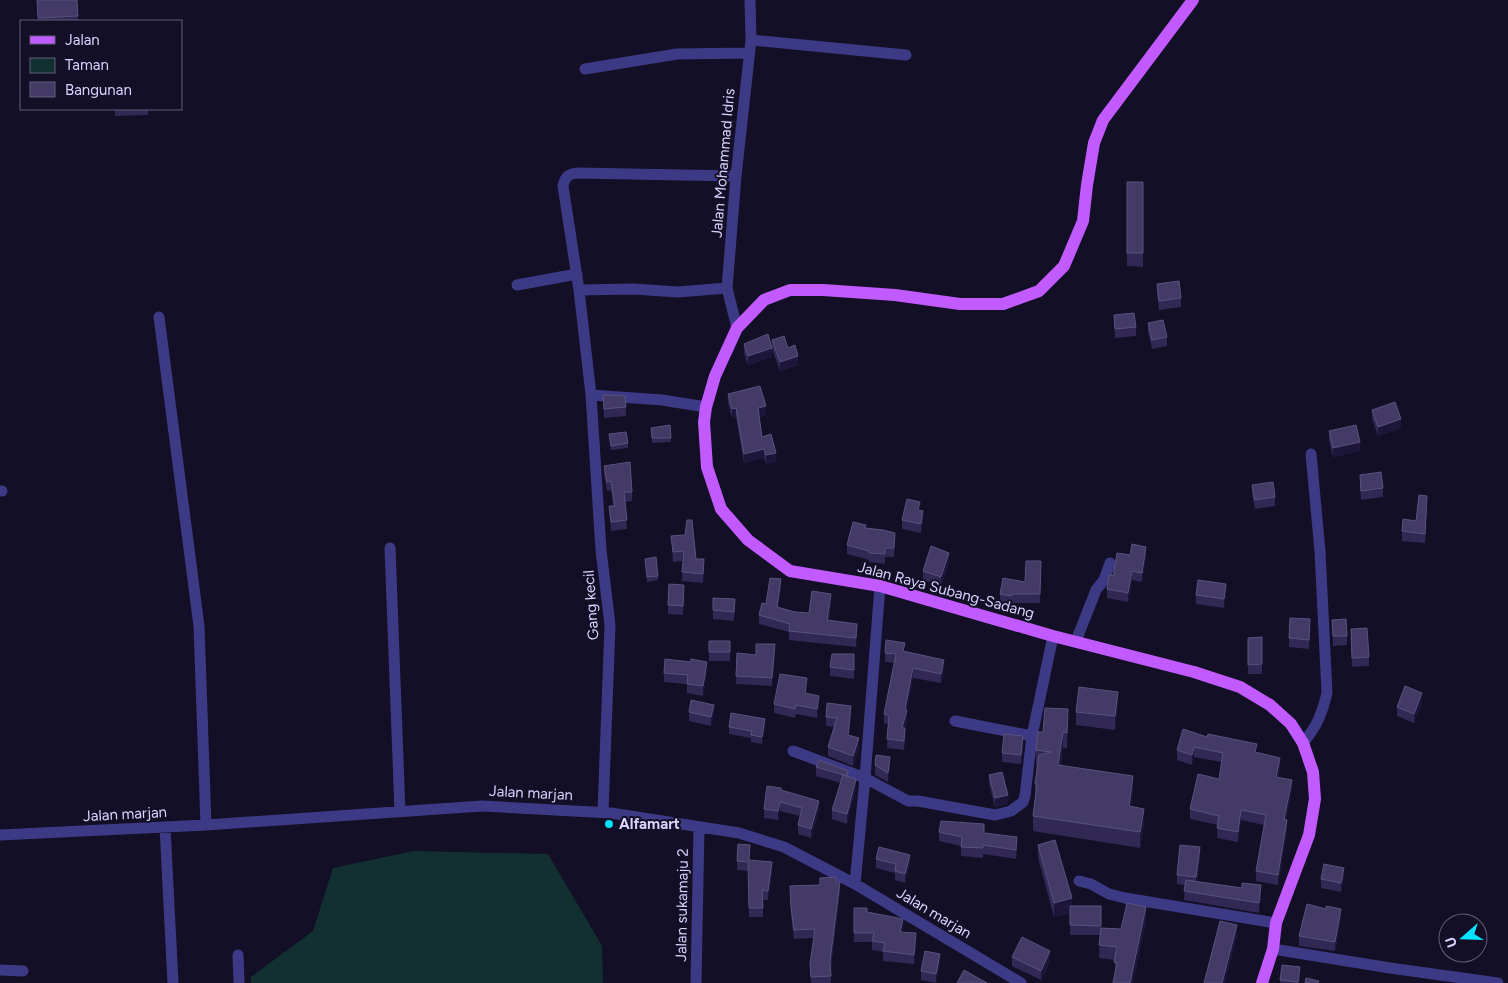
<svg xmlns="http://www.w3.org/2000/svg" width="1508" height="983" font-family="Figtree,sans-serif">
	<rect width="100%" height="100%" fill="#130f26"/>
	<path fill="#12302f" d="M 414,851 L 548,854 L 602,946 L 603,983 L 251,983 L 251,977 L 313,931 L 333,868 Z"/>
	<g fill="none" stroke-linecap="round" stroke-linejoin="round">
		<path stroke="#3d3a85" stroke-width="11" d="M 751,40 L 906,55
			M 585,69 L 677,54 L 749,53
			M 517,285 L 577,274
			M 579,290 L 563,186 C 565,177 568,174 577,173 L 736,176
			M 159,317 L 199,626 L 206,825
			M 737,328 L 727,288 L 736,176 L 751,40 L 750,0
			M 591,395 L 601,550 L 610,625 L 603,812
			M 706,407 L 662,400 L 591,395 L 579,290 L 633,289 L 678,292 L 727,288
			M 0,491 L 2,491
			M 390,548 L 400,812
			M 1076,641 L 1096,590 L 1104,580 L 1110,563
			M 955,721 L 1032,736
			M 1303,743 C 1317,726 1322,714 1327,693 L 1320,551 L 1311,454
			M 793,751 L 865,778 L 908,801 L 918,801 L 995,815 L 1011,811 L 1023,802 L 1025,796 L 1032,736 L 1053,636
			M 165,827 L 173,983
			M 0,835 L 206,825 L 482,806 L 611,813 L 739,833 L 784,847 L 855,884 L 1021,983
			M 1079,881 L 1091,884 L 1109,894 L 1125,898 L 1276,923
			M 855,884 L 865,778 L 880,586
			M 1273,949 L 1390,968 L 1498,983
			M 238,955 L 239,983
			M 0,970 L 23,971
			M 696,983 L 699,827"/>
		<path stroke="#c25bff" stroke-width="12" d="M 1193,0 L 1103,120 L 1094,143 L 1087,185 L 1083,221 L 1064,266 L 1039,291 L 1003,304 L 960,304 L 895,295 L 823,290 L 790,290 L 764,300 L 737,328 L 715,376 L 706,407 L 704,422 L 707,467 L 721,509 L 748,540 L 790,571 L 880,586 L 1053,636 L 1194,672 L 1240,687 L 1270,705 L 1291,724 L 1303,743 L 1313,772 L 1315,799 L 1309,835 L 1276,923 L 1273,949 L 1262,983"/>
	</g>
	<path fill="#312854" d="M 37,0 L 77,0 L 78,21 L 38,21 Z
		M 115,109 L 148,109 L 148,115 L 115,116 Z
		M 1127,182 L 1143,182 L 1143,267 L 1127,266 Z
		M 1157,284 L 1181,298 L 1181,307 L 1159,310 L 1157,293 Z
		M 1114,315 L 1136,327 L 1136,336 L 1115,338 Z
		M 1148,323 L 1167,337 L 1167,346 L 1152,349 L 1148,332 Z
		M 772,340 L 788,348 L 798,365 L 780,371 L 772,349 L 772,357 L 748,365 L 744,353 L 744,344 L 772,348 Z
		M 728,394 L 766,415 L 759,417 L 762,437 L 776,462 L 766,464 L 764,458 L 744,463 L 736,417 L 732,418 L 728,403 Z
		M 603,395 L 626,407 L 626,416 L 604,418 Z
		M 1372,410 L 1401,428 L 1378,436 L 1372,419 Z
		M 670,425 L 671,442 L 652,443 L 651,428 Z
		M 1329,431 L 1360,451 L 1333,457 L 1329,440 Z
		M 609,434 L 628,443 L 628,448 L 611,450 Z
		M 604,466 L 632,492 L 632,501 L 625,502 L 627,529 L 611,531 L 609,506 L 613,506 L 611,490 L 607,491 L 604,475 Z
		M 1360,475 L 1383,488 L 1383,497 L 1361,500 L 1360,484 Z
		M 1252,485 L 1275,497 L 1275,506 L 1255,509 L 1252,494 Z
		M 1427,505 L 1425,543 L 1402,541 L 1402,531 L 1416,521 Z
		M 902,520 L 923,520 L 921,533 L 902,529 Z
		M 866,528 L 895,542 L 894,557 L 885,557 L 885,564 L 869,562 L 869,560 L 847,554 L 847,545 Z
		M 671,536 L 696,559 L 704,568 L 703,583 L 682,581 L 683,561 L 673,562 Z
		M 1130,555 L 1146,556 L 1142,582 L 1132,580 L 1128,602 L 1107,598 L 1107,589 L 1113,576 Z
		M 645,559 L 658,576 L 658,580 L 647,582 Z
		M 1041,561 L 1040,603 L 1012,603 L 1012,605 L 1000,603 L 1000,594 L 1025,582 Z
		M 949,562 L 941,586 L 923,580 L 923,571 Z
		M 781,588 L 778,607 L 795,612 L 809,613 L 831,603 L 829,620 L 857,632 L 856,647 L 789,640 L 789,632 L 759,624 L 759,615 Z
		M 1226,593 L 1224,608 L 1196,604 L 1196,595 Z
		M 684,594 L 683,615 L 668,614 L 668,605 Z
		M 735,609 L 734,621 L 713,619 L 713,610 Z
		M 1332,620 L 1347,636 L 1347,645 L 1333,646 Z
		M 1310,628 L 1309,649 L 1289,647 L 1289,638 Z
		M 1351,629 L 1369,657 L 1369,666 L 1352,667 Z
		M 1262,637 L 1262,674 L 1248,674 L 1248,638 Z
		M 709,641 L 730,641 L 730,661 L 709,661 Z
		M 905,651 L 944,669 L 941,683 L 913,678 L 907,710 L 907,719 L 905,728 L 905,737 L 904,750 L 887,748 L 888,724 L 884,723 L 884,714 L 894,663 L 885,662 L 885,653 Z
		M 775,652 L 772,686 L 736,684 L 736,676 L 756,655 Z
		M 854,654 L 854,679 L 830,676 L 830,667 Z
		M 707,671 L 703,696 L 687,693 L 687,684 L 664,682 L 664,673 Z
		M 807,687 L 806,694 L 819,705 L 817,718 L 796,714 L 795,718 L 774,713 L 774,704 Z
		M 1422,702 L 1414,723 L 1397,716 L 1397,707 Z
		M 1118,705 L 1115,730 L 1076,725 L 1076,712 Z
		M 689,712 L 714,714 L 711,726 L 689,721 Z
		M 851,715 L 849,735 L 859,748 L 853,766 L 828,756 L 828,747 L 834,727 L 826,726 L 826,717 Z
		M 1068,725 L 1067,748 L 1063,748 L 1061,765 L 1133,791 L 1131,807 L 1144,824 L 1140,848 L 1033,831 L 1033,816 L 1035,799 L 1035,784 L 1037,766 L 1036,766 L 1036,750 L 1043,732 Z
		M 765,726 L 762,744 L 751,742 L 751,738 L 729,734 L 729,727 Z
		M 1183,729 L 1257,752 L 1280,768 L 1278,777 L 1292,790 L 1286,820 L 1287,830 L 1278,885 L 1256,881 L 1256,871 L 1264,825 L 1241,820 L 1238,842 L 1217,838 L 1218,825 L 1190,819 L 1190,809 L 1219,779 L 1221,762 L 1194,757 L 1192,765 L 1177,760 L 1177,750 Z
		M 1023,745 L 1021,764 L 1002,762 L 1002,753 Z
		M 875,765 L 890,766 L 888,782 L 875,775 Z
		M 816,767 L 848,777 L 856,789 L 847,824 L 832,819 L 832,810 L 841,783 L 816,776 Z
		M 989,775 L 1008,804 L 995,807 L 989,784 Z
		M 781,791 L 819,810 L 811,838 L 798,834 L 798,825 L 800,816 L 780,811 L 778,820 L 764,818 L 764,809 Z
		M 939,832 L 984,833 L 1017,846 L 1016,859 L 983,854 L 983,858 L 961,856 L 961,846 L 939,841 Z
		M 1038,845 L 1072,906 L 1101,906 L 1101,928 L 1121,929 L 1146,920 L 1133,983 L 1113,983 L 1115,975 L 1115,960 L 1099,958 L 1100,935 L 1070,935 L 1070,913 L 1054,917 L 1038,858 Z
		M 1200,856 L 1197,882 L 1242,888 L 1261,894 L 1259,913 L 1184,900 L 1185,885 L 1177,884 L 1177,875 Z
		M 876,859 L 910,864 L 905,883 L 895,880 L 895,873 L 876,868 Z
		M 749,860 L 772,871 L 768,900 L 763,900 L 763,917 L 749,917 L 748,871 L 737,870 L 737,861 Z
		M 1344,877 L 1341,892 L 1321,888 L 1321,879 Z
		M 836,882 L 840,890 L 831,967 L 831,983 L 811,983 L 810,964 L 814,938 L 794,939 L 791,916 L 790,886 L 820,885 Z
		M 854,908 L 867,912 L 903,928 L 902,932 L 916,943 L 914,964 L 883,961 L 883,952 L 872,950 L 872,942 L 854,942 Z
		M 1341,918 L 1335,951 L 1299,946 L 1299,936 Z
		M 1012,957 L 1050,961 L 1041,980 L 1012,966 Z
		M 940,963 L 936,983 L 921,980 L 921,971 Z
		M 1300,976 L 1299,983 L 1280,983 L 1280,980 Z"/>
	<path fill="#1d163a" d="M 772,348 L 772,357 L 748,365 L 748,356 Z
		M 798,356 L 798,365 L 780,371 L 780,362 Z
		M 766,406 L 766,415 L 758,417 L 758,408 Z
		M 736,408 L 736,417 L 732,418 L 732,409 Z
		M 1401,419 L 1401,428 L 1378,436 L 1378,427 Z
		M 1360,442 L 1360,451 L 1333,457 L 1333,448 Z
		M 764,449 L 764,458 L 744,463 L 744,454 Z
		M 776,453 L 776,462 L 766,464 L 766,455 Z
		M 923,511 L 923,520 L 921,533 L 921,524 Z
		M 1146,547 L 1146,556 L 1142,582 L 1142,573 Z
		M 949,553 L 949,562 L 941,586 L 941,577 Z
		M 1132,571 L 1132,580 L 1128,602 L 1128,593 Z
		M 781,579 L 781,588 L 777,616 L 777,607 Z
		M 1226,584 L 1226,593 L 1224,608 L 1224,599 Z
		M 831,594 L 831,603 L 827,629 L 827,620 Z
		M 857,624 L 857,632 L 856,647 L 856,638 Z
		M 775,644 L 775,652 L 772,686 L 772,678 Z
		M 944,660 L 944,669 L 941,683 L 941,674 Z
		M 707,662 L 707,671 L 703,696 L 703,686 Z
		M 913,668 L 913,678 L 906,716 L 907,710 L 907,719 L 902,737 L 902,728 L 905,709 Z
		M 807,678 L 807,687 L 805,703 L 805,693 Z
		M 1118,692 L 1118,705 L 1115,730 L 1115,716 Z
		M 1422,693 L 1422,702 L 1414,723 L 1414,714 Z
		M 819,696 L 819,705 L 817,718 L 817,709 Z
		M 714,705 L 714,714 L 711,726 L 711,717 Z
		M 851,706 L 851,715 L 848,744 L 848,735 Z
		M 1068,709 L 1068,725 L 1067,748 L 1067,733 Z
		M 765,719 L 765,726 L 762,744 L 762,737 Z
		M 1063,732 L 1063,748 L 1058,780 L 1058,765 Z
		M 1023,736 L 1023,745 L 1021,764 L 1021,755 Z
		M 859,738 L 859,748 L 853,766 L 853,756 Z
		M 1194,747 L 1194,757 L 1192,765 L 1192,755 Z
		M 890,757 L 890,766 L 888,782 L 888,773 Z
		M 1280,758 L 1280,768 L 1276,787 L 1276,777 Z
		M 1133,776 L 1133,791 L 1129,822 L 1129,806 Z
		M 856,779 L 856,789 L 847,824 L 847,814 Z
		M 1292,780 L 1292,790 L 1284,829 L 1284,819 Z
		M 1008,795 L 1008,804 L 995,807 L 995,798 Z
		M 819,801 L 819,810 L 811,838 L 811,829 Z
		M 780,802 L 780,811 L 778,820 L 778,811 Z
		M 1144,809 L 1144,824 L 1140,848 L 1140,832 Z
		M 1241,810 L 1241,820 L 1238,842 L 1238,832 Z
		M 1287,820 L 1287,830 L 1278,885 L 1278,875 Z
		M 1017,837 L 1017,846 L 1016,859 L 1016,850 Z
		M 1200,847 L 1200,856 L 1196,887 L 1196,877 Z
		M 910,855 L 910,864 L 905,883 L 905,874 Z
		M 772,862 L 772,871 L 768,900 L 768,891 Z
		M 1344,868 L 1344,877 L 1341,892 L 1341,883 Z
		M 840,882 L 840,890 L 830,970 L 830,961 Z
		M 1261,885 L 1261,894 L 1259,913 L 1259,903 Z
		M 1072,898 L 1072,912 L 1054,917 L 1054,903 Z
		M 1146,907 L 1146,920 L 1133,983 L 1130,983 Z
		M 1341,909 L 1341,918 L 1335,951 L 1335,942 Z
		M 903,919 L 903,928 L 900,941 L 900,932 Z
		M 1237,925 L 1237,937 L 1225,983 L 1222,983 Z
		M 916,933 L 916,943 L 914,964 L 914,955 Z
		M 1050,951 L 1050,961 L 1041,980 L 1041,971 Z
		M 940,954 L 940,963 L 936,983 L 936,974 Z
		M 1300,967 L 1300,976 L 1299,983 L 1298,983 Z"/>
	<path fill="#433a66" stroke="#5a527e" d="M 37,0 L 77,0 L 78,16 L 38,18 Z
		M 1127,182 L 1143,182 L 1143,253 L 1127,253 Z
		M 1179,281 L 1181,298 L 1159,301 L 1157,284 Z
		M 1134,313 L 1136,327 L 1115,329 L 1114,315 Z
		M 1163,320 L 1167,337 L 1152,340 L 1148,323 Z
		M 768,334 L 772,348 L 748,356 L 744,344 Z
		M 784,336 L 788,348 L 795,345 L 798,356 L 780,362 L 772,340 Z
		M 760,386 L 766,406 L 758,408 L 762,437 L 771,434 L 776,453 L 766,455 L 764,449 L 744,454 L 736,408 L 732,409 L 728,394 Z
		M 603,395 L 625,396 L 626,407 L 604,409 Z
		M 1395,402 L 1401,419 L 1378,427 L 1372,410 Z
		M 670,425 L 671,438 L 652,438 L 651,428 Z
		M 1356,425 L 1360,442 L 1333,448 L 1329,431 Z
		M 626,432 L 628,443 L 611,446 L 609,434 Z
		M 630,462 L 632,492 L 624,492 L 627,520 L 611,522 L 609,506 L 615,506 L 611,481 L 607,482 L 604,466 Z
		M 1381,472 L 1383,488 L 1361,491 L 1360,475 Z
		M 1273,482 L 1275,497 L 1255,500 L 1252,485 Z
		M 1419,495 L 1427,496 L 1425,534 L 1402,531 L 1403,519 L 1416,521 Z
		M 907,499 L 920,502 L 918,510 L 923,511 L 921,524 L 902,520 Z
		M 687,520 L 692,520 L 696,559 L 704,559 L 703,574 L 682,572 L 684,551 L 673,552 L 671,536 L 685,535 Z
		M 853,522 L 866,525 L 865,528 L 883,530 L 895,533 L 894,548 L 885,548 L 885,554 L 869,553 L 869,551 L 847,545 Z
		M 1132,544 L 1146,547 L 1142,573 L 1132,571 L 1128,593 L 1107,589 L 1109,577 L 1110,575 L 1113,576 L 1117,553 L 1130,555 Z
		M 931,546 L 949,553 L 941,577 L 923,571 Z
		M 656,557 L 658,576 L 647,577 L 645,559 Z
		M 1026,561 L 1041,561 L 1040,594 L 1012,594 L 1012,596 L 1000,594 L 1003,578 L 1025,582 Z
		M 770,578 L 781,579 L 777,607 L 795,612 L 809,613 L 812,591 L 831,594 L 827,620 L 857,624 L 856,638 L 789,631 L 790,624 L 759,615 L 762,603 L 766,604 Z
		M 1198,580 L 1226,584 L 1224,599 L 1196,595 Z
		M 669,584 L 684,585 L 683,606 L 668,605 Z
		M 713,598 L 735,599 L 734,612 L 713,610 Z
		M 1290,618 L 1310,619 L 1309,640 L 1289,638 Z
		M 1346,619 L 1347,636 L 1333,636 L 1332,620 Z
		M 1367,628 L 1369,657 L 1352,658 L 1351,629 Z
		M 1262,637 L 1262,664 L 1248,665 L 1248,638 Z
		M 886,640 L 905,643 L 903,651 L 944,660 L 941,674 L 913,668 L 905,709 L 907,710 L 902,728 L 905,728 L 904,741 L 887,739 L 889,716 L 884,714 L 896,654 L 885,653 Z
		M 709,641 L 730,641 L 730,652 L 709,652 Z
		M 756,644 L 775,644 L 772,678 L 736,676 L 737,653 L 756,655 Z
		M 832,654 L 854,654 L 854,670 L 830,667 Z
		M 665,659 L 691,662 L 691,659 L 707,662 L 703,686 L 687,684 L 688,675 L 664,673 Z
		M 780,674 L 807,678 L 805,693 L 819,696 L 817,709 L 796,705 L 795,709 L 774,704 Z
		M 1405,686 L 1422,693 L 1414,714 L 1397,707 Z
		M 1079,687 L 1118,692 L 1115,716 L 1076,712 Z
		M 691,700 L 714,705 L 711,717 L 689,712 Z
		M 827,703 L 851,706 L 848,735 L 859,738 L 853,756 L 828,747 L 837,718 L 826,717 Z
		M 1045,708 L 1068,709 L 1067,733 L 1063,732 L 1058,765 L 1133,776 L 1129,806 L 1144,809 L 1140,832 L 1033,816 L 1037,784 L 1035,784 L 1039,755 L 1051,752 L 1036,750 L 1038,732 L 1043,732 Z
		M 731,713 L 765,719 L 762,737 L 751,735 L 752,731 L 729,727 Z
		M 1183,729 L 1207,737 L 1208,734 L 1257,744 L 1255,752 L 1280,758 L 1276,777 L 1292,780 L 1284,819 L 1287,820 L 1278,875 L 1256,871 L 1266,815 L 1241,810 L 1238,832 L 1217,828 L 1219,816 L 1190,809 L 1198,774 L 1219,779 L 1223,753 L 1194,747 L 1192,755 L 1177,750 Z
		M 1004,734 L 1023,736 L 1021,755 L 1002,753 Z
		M 876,755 L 890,757 L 888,773 L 875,765 Z
		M 819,760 L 848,771 L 847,776 L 816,767 Z
		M 1002,772 L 1008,795 L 995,798 L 989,775 Z
		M 843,775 L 856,779 L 847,814 L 832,810 Z
		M 767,786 L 781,788 L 781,790 L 819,801 L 811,829 L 798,825 L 802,808 L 780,802 L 778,811 L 764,809 Z
		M 941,821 L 984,824 L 984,833 L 1017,837 L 1016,850 L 983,845 L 983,848 L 961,847 L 962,837 L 939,832 Z
		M 1055,840 L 1072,898 L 1054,903 L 1038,845 Z
		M 738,844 L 750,845 L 749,860 L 772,862 L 768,891 L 762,890 L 763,908 L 749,908 L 748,862 L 737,861 Z
		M 1180,845 L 1200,847 L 1196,877 L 1177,875 Z
		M 879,847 L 910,855 L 905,874 L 895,871 L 896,864 L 876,859 Z
		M 1324,864 L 1344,868 L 1341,883 L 1321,879 Z
		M 836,877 L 836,882 L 840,882 L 830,961 L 831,976 L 811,977 L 810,964 L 815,929 L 794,930 L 791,907 L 790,886 L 820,885 L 820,878 Z
		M 1186,880 L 1242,888 L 1242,883 L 1261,885 L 1259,903 L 1184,891 Z
		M 1127,903 L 1146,907 L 1130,983 L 1113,983 L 1117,963 L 1114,962 L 1117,947 L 1099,945 L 1101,928 L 1121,929 Z
		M 1307,904 L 1326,909 L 1326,906 L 1341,909 L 1335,942 L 1299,936 Z
		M 1070,906 L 1101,906 L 1101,926 L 1070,925 Z
		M 854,908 L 867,908 L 867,912 L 903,919 L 900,932 L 916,933 L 914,955 L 883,951 L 885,943 L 872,941 L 874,933 L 854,933 Z
		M 1220,921 L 1237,925 L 1222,983 L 1204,983 Z
		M 1022,937 L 1050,951 L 1041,971 L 1012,957 Z
		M 925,951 L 940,954 L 936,974 L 921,971 Z
		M 1282,965 L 1300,967 L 1298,982 L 1280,980 Z
		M 964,970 L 987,983 L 957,983 Z
		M 1306,978 L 1319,981 L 1318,983 L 1305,983 Z"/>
	<circle fill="#00e5ff" stroke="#130f26" stroke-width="2" cx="609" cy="824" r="5"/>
	<g text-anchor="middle" stroke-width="4" stroke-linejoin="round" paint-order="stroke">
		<g font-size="15" fill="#d9d4ff" stroke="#130f26">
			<text transform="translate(723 163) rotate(-85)" y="5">Jalan Mohammad Idris</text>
			<text transform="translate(946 590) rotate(15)" y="5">Jalan Raya Subang-Sadang</text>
			<text transform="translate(591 605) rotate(-94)" y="5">Gang kecil</text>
			<text transform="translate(531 793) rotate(3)" y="5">Jalan marjan</text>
			<text transform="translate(125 814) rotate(-3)" y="5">Jalan marjan</text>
			<text transform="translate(682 905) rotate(-89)" y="5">Jalan sukamaju 2</text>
			<text transform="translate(934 913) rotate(31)" y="5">Jalan marjan</text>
		</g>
		<g font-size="15" font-weight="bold" fill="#d9d4ff" stroke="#130f26" text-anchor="start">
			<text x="619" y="829">Alfamart</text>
		</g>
	</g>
	<rect x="20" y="20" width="162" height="90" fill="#130f26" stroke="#625e7d"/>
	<rect x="30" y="36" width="25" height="8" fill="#c25bff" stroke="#625e7d"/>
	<text x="65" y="45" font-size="15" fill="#d9d4ff">Jalan</text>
	<rect x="30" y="58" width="25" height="15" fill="#12302f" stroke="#625e7d"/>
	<text x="65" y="70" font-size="15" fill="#d9d4ff">Taman</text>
	<rect x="30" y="82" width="25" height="15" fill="#433a66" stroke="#625e7d"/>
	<text x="65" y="95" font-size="15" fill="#d9d4ff">Bangunan</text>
	<g transform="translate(1463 938) rotate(250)"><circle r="24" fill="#130f26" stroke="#625e7d"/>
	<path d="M0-4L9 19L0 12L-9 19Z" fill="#00e5ff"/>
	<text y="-8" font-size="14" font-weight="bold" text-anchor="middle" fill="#d9d4ff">U</text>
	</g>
</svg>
